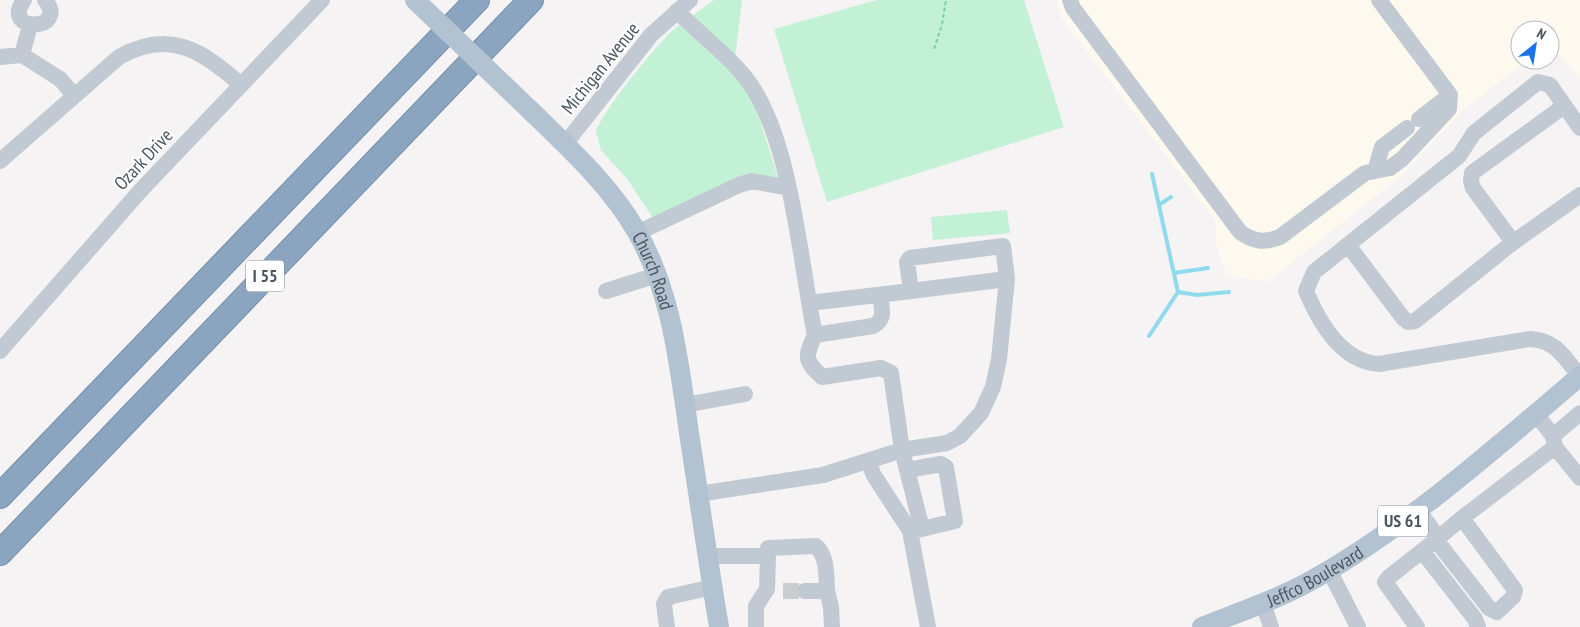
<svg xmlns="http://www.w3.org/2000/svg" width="1580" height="627" font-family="'PT Sans Narrow',sans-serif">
	<rect width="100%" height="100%" fill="#f5f3f3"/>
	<path fill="#fdf9ef" d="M 1057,0 L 1580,0 L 1580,78 L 1550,45 L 1550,30 L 1520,30 L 1520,60 L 1527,60 L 1462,111 L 1399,178 L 1267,282 L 1226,275 L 1216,244 L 1215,221 L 1061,17 Z"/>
	<path fill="#c3f1d5" d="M 714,0 L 742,0 L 735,58 L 692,16 Z
		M 877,0 L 1024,0 L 1064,127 L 827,202 L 774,29 Z
		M 680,25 L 739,78 L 756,108 L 779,181 L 653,218 L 628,180 L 601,150 L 596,132 C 599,116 665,32 680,25 Z
		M 1007,210 L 1010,233 L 933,240 L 931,217 Z"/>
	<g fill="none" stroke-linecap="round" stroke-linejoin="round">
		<path stroke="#90daee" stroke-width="4" d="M 1159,205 L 1171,197
			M 1174,273 L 1208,268
			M 1178,292 L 1197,295 L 1229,292
			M 1149,336 L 1178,292 L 1152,174"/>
		<path stroke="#caccce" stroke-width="16" stroke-dasharray="16 8" stroke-linecap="butt" d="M 783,591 L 805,591"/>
		<g stroke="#7690ad" stroke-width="26">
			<path id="highway" d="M 0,496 L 477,0
				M 0,553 L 531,0"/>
		</g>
		<path stroke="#7ad0a6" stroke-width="2" stroke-dasharray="4 2.5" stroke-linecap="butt" d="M 934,49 L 942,25 L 946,0"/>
		<path stroke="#c1cad2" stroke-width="16" d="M 24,0 C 0,34 70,31 45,0
			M 1070,0 L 1073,8 L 1240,232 C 1254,242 1264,243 1280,237 L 1365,173 L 1390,168 L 1402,159 L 1449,109 L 1450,95 L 1379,0
			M 677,11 C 698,33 725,52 745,77 C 791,134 800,262 815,335 C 805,357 804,360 822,377 L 881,368 L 891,373 L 902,450 L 922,529 L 910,531
			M 22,55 L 30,25
			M 0,57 L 22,55 L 60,79 L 74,95
			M 1419,119 L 1450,95
			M 1580,128 L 1550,85 L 1538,82 L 1474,133 L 1459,156 L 1314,272 L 1306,291 C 1319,322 1342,362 1379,364 L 1530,339 C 1556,340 1565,358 1580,377
			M 565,144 L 651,35 L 690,0
			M 0,161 L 119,57 C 169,29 202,50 240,84
			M 1375,171 L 1382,147 L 1407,128
			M 637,233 L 739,185 L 752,181 L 789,188
			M 1511,244 L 1580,195
			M 1348,245 L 1403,318 L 1408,322 L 1415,321 L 1511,244 L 1510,238 L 1473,188 L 1471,181 L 1472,173 L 1564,106
			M 606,291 L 657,275
			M 911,291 L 1007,279
			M 815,335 L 873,326 C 886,319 882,309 880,296
			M 0,351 L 141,190 L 322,0
			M 685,405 L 745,394
			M 1536,414 L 1553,436 L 1555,447 L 1580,478
			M 1553,436 L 1580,413
			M 869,461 L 873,474 L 910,531 L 928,627
			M 907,470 L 941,464 L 946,467 L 955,521 L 922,529
			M 698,494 L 823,475 L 902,450 L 947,443 L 960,436 L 981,413 L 993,387 L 999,359 L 1007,279 L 1003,246 L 910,258 L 907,262 L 911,291 L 809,303
			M 1462,518 L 1515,590 L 1513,597 L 1497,612 L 1489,608 L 1436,540 Z
			M 1462,518 L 1555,447
			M 1422,551 L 1475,619 L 1478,627
			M 708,556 L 768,556 L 767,589 L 756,606 L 756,627
			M 768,556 L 768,548 L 816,546 C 828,557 826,577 827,591
			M 1329,570 L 1358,627
			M 805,591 L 827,591 L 831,607 L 832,627
			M 1263,603 L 1271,627
			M 667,627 L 664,604 L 668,597 L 713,587
			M 1417,627 L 1385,582 L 1389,577 L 1436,540 L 1432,529 L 1417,509"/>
		<g stroke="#b3c2d1" stroke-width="20">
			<path id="s1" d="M 530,110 C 569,148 610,185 637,232 C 672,293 679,364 689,433 C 699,497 708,562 719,627"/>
			<path id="s2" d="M 1202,627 C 1239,612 1279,599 1314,579 C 1408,526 1497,447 1580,376"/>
		</g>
		<use href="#highway" stroke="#8ba5c1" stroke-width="24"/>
		<path stroke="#b3c2d1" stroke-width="20" d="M 415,0 L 530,110"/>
	</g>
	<g text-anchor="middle" stroke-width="4" stroke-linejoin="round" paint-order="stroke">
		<g fill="#fff" stroke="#808990" stroke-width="1">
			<rect x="246" y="260.5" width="38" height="31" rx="4"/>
			<rect x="1378" y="505.5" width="50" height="31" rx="4"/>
		</g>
		<g font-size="18" font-weight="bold" fill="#4a5661">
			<text x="265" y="282">I 55</text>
			<text x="1403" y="527">US 61</text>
		</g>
		<g font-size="19" fill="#4a5661" stroke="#fff">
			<text transform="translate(600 68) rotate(-51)" y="7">Michigan Avenue</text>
			<text transform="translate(143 159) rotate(-47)" y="7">Ozark Drive</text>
			<text dy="7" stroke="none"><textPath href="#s1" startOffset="205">Church Road</textPath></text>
			<text dy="7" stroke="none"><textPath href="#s2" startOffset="124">Jeffco Boulevard</textPath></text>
		</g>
	</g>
	<g transform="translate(1535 45) rotate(30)"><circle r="24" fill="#ffffff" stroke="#b7bbc0"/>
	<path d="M0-4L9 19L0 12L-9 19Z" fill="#1a73e8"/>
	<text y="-8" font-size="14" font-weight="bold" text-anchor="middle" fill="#4a5661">N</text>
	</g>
</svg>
